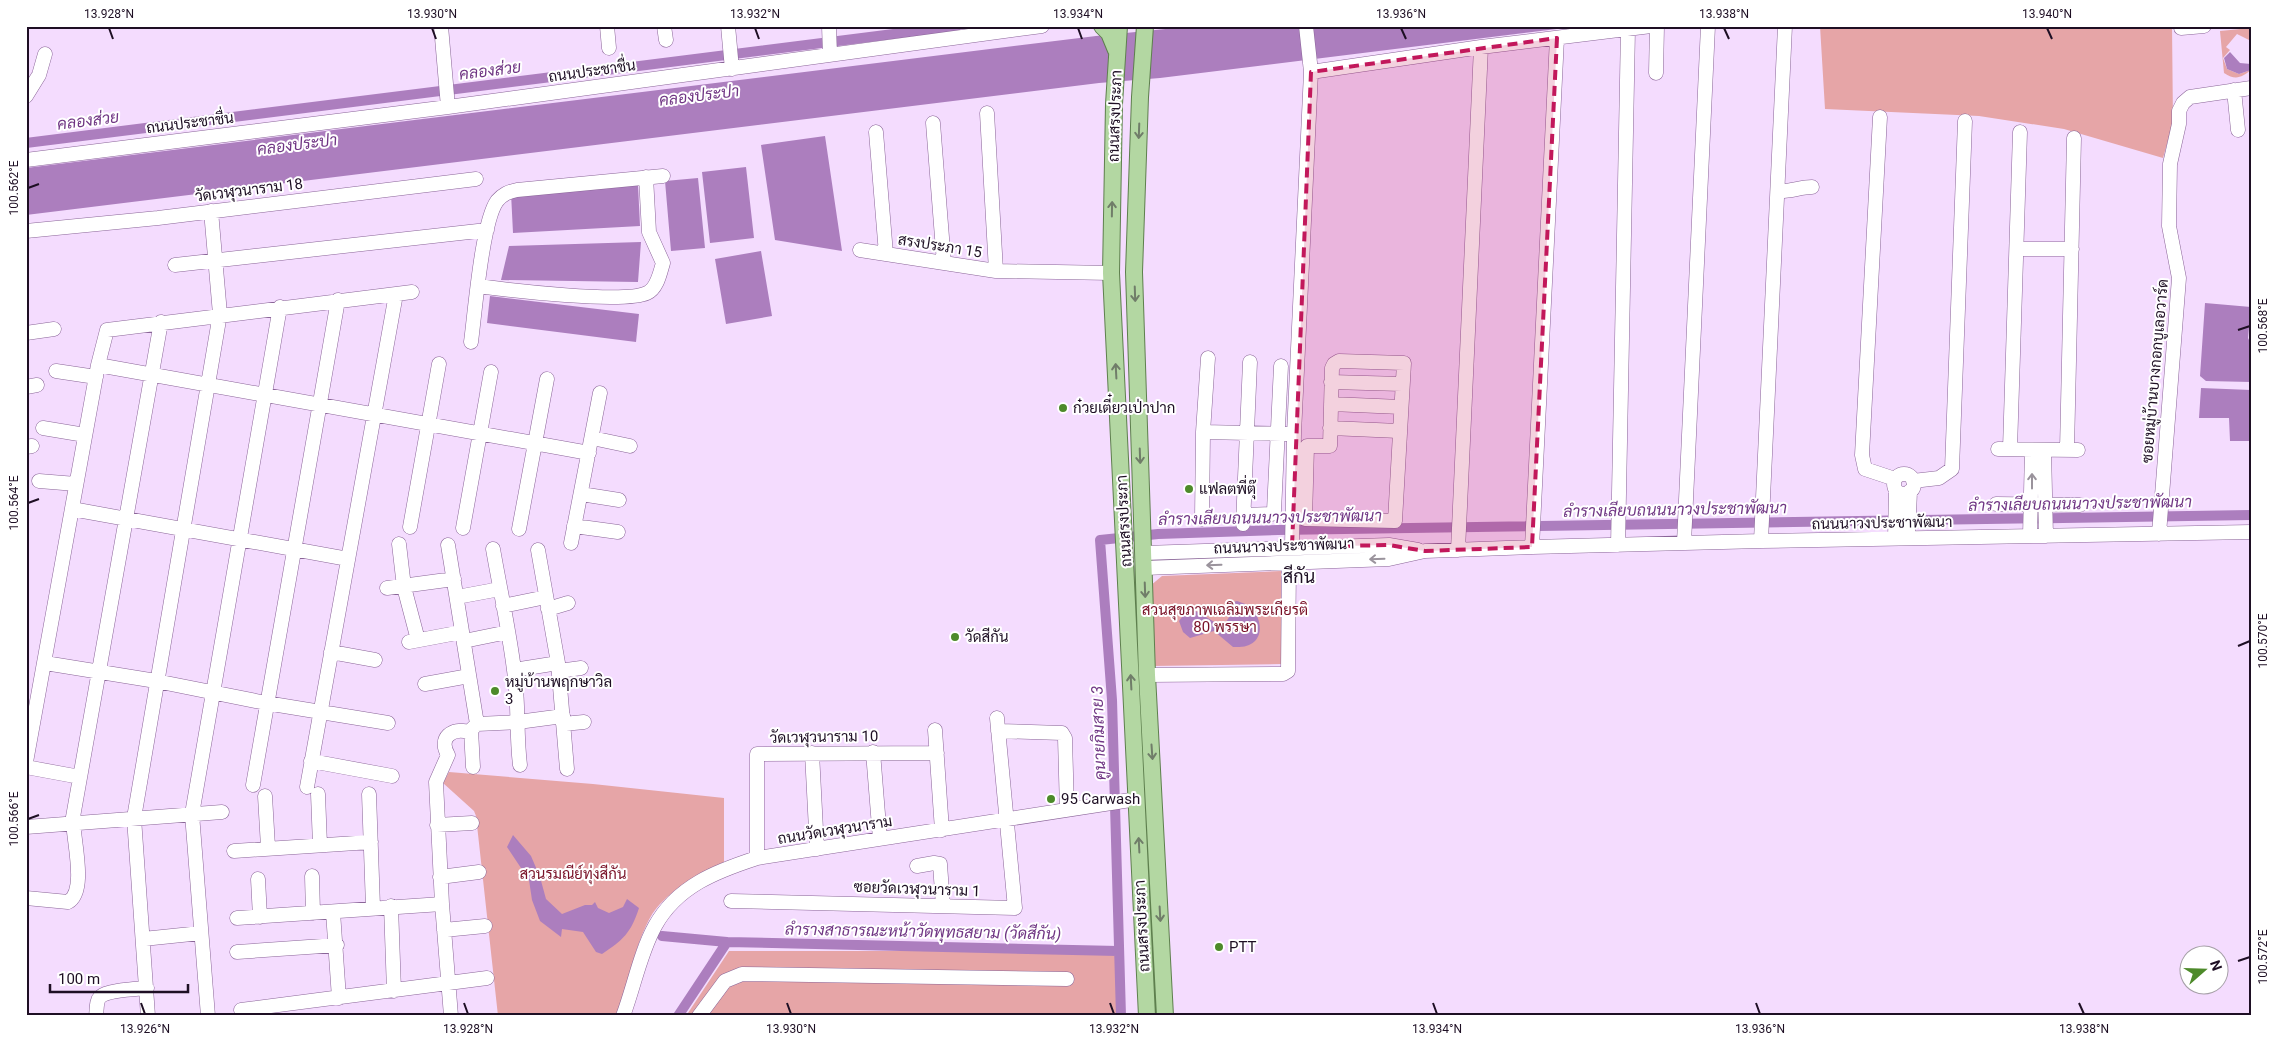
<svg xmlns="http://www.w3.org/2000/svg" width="2277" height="1042" font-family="Roboto,Sarabun,sans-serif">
	<rect width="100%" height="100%" fill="#f4dcfe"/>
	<path fill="#e6a5a7" d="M 1820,26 L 2172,26 L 2173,123 L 2163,158 L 2064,129 L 1979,116 L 1825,109 Z
		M 2251,28 L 2251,41 L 2237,34 L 2226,47 L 2230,50 L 2223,58 L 2227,69 L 2239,74 L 2251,70 C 2242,77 2236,81 2224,73 L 2220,31 Z
		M 1281,571 L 1281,664 L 1152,666 L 1150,586 L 1162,576 Z
		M 449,772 L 593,784 L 724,798 L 724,862 C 701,873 678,885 660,904 C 639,925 627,986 618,1016 L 498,1016 L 476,816 L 474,811 L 443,783 Z
		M 729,951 L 1118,951 L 1121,1016 L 686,1016 Z"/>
	<path fill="#ac7ebe" d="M 1195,26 L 1581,26 L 1160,78 L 1099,83 L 26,215 L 26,168 L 1096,36 Z
		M 2230,52 L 2240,63 L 2251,64 L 2251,70 L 2239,74 L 2227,69 L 2224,58 Z
		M 825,136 L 842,251 L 775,240 L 761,145 Z
		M 746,167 L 754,238 L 710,243 L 702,172 Z
		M 698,178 L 705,248 L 671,251 L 665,181 Z
		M 638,185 L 640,226 L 513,233 L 511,193 Z
		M 641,242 L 638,282 L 501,280 L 509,246 Z
		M 761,251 L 772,316 L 726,324 L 715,259 Z
		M 490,296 L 639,314 L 636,342 L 487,323 Z
		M 2205,303 L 2251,307 L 2248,338 L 2251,344 L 2251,382 L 2206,381 L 2200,376 Z
		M 2201,388 L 2251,390 L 2251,441 L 2230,441 L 2229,418 L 2199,418 Z
		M 1237,601 L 1251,606 C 1266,625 1263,649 1233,647 L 1214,631 L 1190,638 L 1183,632 L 1179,621 L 1185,613 L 1194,610 L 1223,627 L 1234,609 L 1230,603 Z
		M 513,835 L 531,856 L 540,877 L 546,899 L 562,914 L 585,905 L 592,905 L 595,902 L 598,908 L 609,913 L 623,907 L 627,899 L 639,908 C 631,933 623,940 602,954 L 596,952 L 583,932 L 562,929 L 561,937 L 540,921 L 532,900 L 529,880 L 507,847 Z"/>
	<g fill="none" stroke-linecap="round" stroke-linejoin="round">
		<path stroke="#ac7ebe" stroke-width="10" d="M 26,143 L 957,26
			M 662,936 L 727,942
			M 678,1016 L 727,942 L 1118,951
			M 1121,1016 L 1112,700 L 1100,540 L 1158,534 L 1278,530 L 2251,515"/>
		<g stroke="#8a6598" stroke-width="15">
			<path id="minor" d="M 441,26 L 448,107
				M 607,26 L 609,48
				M 664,26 L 666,40
				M 728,26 L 732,69
				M 829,26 L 830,55
				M 2181,28 L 2204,26
				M 1311,72 L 1481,47 L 1651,26
				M 1656,73 L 1657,26
				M 2234,90 L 2238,130
				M 26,96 L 39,75 L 45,54
				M 987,113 L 996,271
				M 1880,117 L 1862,455 L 1865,469 L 1895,479
				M 933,123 L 944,263
				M 876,132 L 886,254 L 996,271 L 1111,273
				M 26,160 L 448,107 L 1042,26
				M 1778,191 C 1790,192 1800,187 1812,187
				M 26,231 L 158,218 L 476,179
				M 2017,249 L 2072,249
				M 860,250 L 886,254
				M 175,265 L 487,230
				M 478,286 C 508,290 624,304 647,293 C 657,289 660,273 663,263 L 649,232 L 646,177
				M 26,333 L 54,329
				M 471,342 C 475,312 482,222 497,201 C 503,194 508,192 517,190 L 663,176
				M 1339,361 L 1404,363 L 1395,521 L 1305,519 L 1307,446 L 1330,446 L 1332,368 L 1334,364 Z
				M 98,365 L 589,453
				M 56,371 L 96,377
				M 1331,382 L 1402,384
				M 26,387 L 37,385
				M 1331,404 L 1401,407
				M 43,428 L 85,435
				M 1330,428 L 1399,431
				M 1203,432 L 1208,358
				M 592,438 L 630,446
				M 26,447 L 32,446
				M 1998,449 L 2078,450
				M 2010,449 L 2020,132
				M 2044,450 L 2046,536
				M 2067,450 L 2074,138
				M1894 484a10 10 0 1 1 20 0a10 10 0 1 1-20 0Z
				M 39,481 L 76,484
				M 1913,481 L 1939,478 L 1952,469 L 1965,121
				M 581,494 L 619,500
				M 1996,504 L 2080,505
				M 72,509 L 348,559
				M 1243,515 L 1272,514 L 1274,511 L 1281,366
				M 1202,519 L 1203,432 L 1294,434
				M 1243,524 L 1250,362
				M 574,526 L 618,532
				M 410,527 L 439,364
				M 463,528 L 491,372
				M 519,529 L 547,379
				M 2159,534 L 2179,278 L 2169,226 L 2170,164 L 2179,124 L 2179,111 L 2183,103 L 2190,97 L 2251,88
				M 2030,536 L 2032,450
				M 1908,538 L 1910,491
				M 1895,539 L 1896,490
				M 1761,541 L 1785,26
				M 571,543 L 600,393
				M 1684,543 L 1708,26
				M 399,544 L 404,587 L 418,640
				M 448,545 L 477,724 L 469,732 C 452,727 438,738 448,755 L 436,782 L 442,904 L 451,1016
				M 1618,545 L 1628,29
				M 1292,547 L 1294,434 L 1311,72 L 1306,26
				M 1532,547 L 1557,38
				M 493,549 C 500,589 509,630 514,670 C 519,702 516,733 520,765
				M 538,550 L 558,663 L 567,769
				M 1458,550 L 1481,47
				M 1144,553 L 1389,545 L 1418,550
				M 1144,568 L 1389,559 L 1425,551 L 1532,547 L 1761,541 L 2251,532
				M 387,588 L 454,579
				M 457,597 L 500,589
				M 503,606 L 546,597
				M 548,609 L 568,603
				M 464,641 L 508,632
				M 409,642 L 462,632
				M 331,652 L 375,660
				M 45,663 L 156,681 L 266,703 L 388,723
				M 514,670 L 558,663
				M 559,671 L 581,668
				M 1147,675 L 1283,674 L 1288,671 L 1289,563
				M 425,684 L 469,676
				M 477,724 L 518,722 L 563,716
				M 563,724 L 584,722
				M 471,730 L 473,767
				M 935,730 L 942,830
				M 998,731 L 1062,733 L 1065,738 L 1067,810
				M 873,752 L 880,839
				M 812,753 L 817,849
				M 311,761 L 392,776
				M 26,762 L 98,365 L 107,330 L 412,292
				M 26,767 L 80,777
				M 253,785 L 338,300
				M 307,787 L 396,294
				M 318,794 L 320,845
				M 369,794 L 373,907
				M 265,796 L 268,847
				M 437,825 L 472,823
				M 26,827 L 222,812
				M 234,851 L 371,842
				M 757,858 L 757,754 L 937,753
				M 917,866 L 934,863 L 940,864 L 943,906
				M 312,876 L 313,913
				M 440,877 L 479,872
				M 258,879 L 260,917
				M 26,898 L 68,902 C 88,891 72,836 73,817 L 161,322
				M 731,901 L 1015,908 L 997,718
				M 391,906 L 394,991
				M 333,912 L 339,998
				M 237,918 L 442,904
				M 444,930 L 485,926
				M 143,939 L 201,933
				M 237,952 L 337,945
				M 241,1010 L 487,978
				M 96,1016 C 97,1010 96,1001 100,997 C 107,990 137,989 147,988
				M 148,1016 L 134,818 L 220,314 L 211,211
				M 208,1016 L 192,814 L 280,307
				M 623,1016 C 634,987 640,953 655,926 C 677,886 717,871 757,858 L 1137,799
				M 699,1016 L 725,981 L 742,974 L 1067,979"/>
		</g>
		<g stroke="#5e7f4e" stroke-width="18">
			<path id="major" d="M 1102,26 L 1109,33 L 1116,50
				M 1119,26 L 1114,104 L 1111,273 L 1147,1016
				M 1145,26 L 1140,97 L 1134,272 L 1147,675 L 1165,1016"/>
		</g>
		<use href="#minor" stroke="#fff" stroke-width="14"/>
		<use href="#major" stroke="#b3d7a2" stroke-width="16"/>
	</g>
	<defs><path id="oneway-shaft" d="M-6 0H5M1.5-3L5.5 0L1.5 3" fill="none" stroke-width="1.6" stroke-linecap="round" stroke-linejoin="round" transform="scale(1.25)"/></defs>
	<g stroke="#707d69">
		<use href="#oneway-shaft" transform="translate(1139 131) rotate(92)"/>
		<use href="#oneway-shaft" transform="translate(1112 209) rotate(-89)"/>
		<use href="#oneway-shaft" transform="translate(1135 294) rotate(88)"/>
		<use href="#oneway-shaft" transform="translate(1116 371) rotate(-93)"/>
		<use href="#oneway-shaft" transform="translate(1140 456) rotate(88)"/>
		<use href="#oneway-shaft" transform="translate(1145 590) rotate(88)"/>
		<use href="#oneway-shaft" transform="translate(1131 682) rotate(-93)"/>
		<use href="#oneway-shaft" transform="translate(1152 752) rotate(86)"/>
		<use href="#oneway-shaft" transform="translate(1139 845) rotate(-93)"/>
		<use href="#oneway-shaft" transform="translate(1160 914) rotate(87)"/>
	</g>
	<g stroke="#9a939c">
		<use href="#oneway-shaft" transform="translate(2032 481) rotate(-90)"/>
		<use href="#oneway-shaft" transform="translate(1377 559) rotate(178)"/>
		<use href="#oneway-shaft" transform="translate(1214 565) rotate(178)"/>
	</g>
	<path fill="#c2185b" fill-opacity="0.2" stroke="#c2185b" stroke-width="4" stroke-dasharray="10 6" stroke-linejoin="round" d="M 1557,38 L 1532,547 L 1425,551 L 1389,545 L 1292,547 L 1311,72 Z"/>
	<path fill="none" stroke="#1e0f24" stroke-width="2" d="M 109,28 L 113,39M 432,28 L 436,39M 755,28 L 759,39M 1078,28 L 1082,39M 1401,28 L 1406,39M 1724,28 L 1729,39M 2047,28 L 2052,39M 28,188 L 39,184M 2238,330 L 2250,326M 28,503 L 39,499M 2238,646 L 2250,641M 28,819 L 39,815M 2238,961 L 2250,957M 141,1003 L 145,1014M 464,1003 L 468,1014M 787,1003 L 791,1014M 1110,1003 L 1114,1014M 1433,1003 L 1437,1014M 1756,1003 L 1760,1014M 2079,1003 L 2084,1014"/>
	<g fill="#4d8a2a" stroke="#fff" stroke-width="2">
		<circle cx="1063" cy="408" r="5"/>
		<circle cx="1189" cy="489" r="5"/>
		<circle cx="955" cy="637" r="5"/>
		<circle cx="495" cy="691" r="5"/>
		<circle cx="1051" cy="799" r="5"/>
		<circle cx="1219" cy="947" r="5"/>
	</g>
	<g text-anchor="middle" stroke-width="4" stroke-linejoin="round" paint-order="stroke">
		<g font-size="15" fill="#1e0f24" stroke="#fff">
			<text transform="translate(592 71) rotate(-8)" y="5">ถนนประชาชื่น</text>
			<text transform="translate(1115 116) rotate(-88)" y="5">ถนนสรงประภา</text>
			<text transform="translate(190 123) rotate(-7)" y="5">ถนนประชาชื่น</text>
			<text transform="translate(249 190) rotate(-7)" y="5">วัดเวฬุวนาราม 18</text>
			<text transform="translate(940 246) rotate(9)" y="5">สรงประภา 15</text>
			<text transform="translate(2155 371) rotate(-85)" y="5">ซอยหมู่บ้านบางกอกบูเลอวาร์ด</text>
			<text transform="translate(1124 521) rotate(-93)" y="5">ถนนสรงประภา</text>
			<text transform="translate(1882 523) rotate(-1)" y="5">ถนนนาวงประชาพัฒนา</text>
			<text transform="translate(1284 546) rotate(-2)" y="5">ถนนนาวงประชาพัฒนา</text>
			<text transform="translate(824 737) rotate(-1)" y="5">วัดเวฬุวนาราม 10</text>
			<text transform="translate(835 830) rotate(-9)" y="5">ถนนวัดเวฬุวนาราม</text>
			<text transform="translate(917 889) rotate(2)" y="5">ซอยวัดเวฬุวนาราม 1</text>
			<text transform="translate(1142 926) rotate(-93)" y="5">ถนนสรงประภา</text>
		</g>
		<g font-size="15" fill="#1e0f24" stroke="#fff" text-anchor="start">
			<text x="1073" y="413">ก๋วยเตี๋ยวเป่าปาก</text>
			<text x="1199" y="494">แฟลตพี่ตุ๊</text>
			<text x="965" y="642">วัดสีกัน</text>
			<text x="505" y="687">หมู่บ้านพฤกษาวิล<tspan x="505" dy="17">3</tspan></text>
			<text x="1061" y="804">95 Carwash</text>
			<text x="1229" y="952">PTT</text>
		</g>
		<g font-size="15" fill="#791127" stroke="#fff">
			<text x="1225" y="615">สวนสุขภาพเฉลิมพระเกียรติ<tspan x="1225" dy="17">80 พรรษา</tspan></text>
			<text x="573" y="879">สวนรมณีย์ทุ่งสีกัน</text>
		</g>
		<g font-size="16" font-style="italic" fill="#703684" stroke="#fff">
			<text transform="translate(490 70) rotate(-7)" y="6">คลองส่วย</text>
			<text transform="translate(699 95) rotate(-7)" y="6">คลองประปา</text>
			<text transform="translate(88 120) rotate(-7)" y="6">คลองส่วย</text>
			<text transform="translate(297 144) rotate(-7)" y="6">คลองประปา</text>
			<text transform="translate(2080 503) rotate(-1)" y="6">ลำรางเลียบถนนนาวงประชาพัฒนา</text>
			<text transform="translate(1675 509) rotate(-1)" y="6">ลำรางเลียบถนนนาวงประชาพัฒนา</text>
			<text transform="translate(1270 517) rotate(-1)" y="6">ลำรางเลียบถนนนาวงประชาพัฒนา</text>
			<text transform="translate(1098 733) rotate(-92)" y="6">คูนายกิมสาย 3</text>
			<text transform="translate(923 931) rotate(1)" y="6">ลำรางสาธารณะหน้าวัดพุทธสยาม (วัดสีกัน)</text>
		</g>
		<g font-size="18" fill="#1e0f24" stroke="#fff">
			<text x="1299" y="583">สีกัน</text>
		</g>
	</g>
	<rect width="2277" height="1042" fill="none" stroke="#ffffff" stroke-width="55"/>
	<g transform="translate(2204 970) rotate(70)"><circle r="24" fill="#ffffff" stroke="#a59fa7"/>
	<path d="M0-4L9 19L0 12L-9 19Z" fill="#4d8a2a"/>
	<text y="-8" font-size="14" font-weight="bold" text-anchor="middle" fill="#1e0f24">N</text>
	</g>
	<path d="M50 984v8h138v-8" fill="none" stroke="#1e0f24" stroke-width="2.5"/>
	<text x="58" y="984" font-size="15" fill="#1e0f24" stroke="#ffffff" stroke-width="4" paint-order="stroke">100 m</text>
	<rect x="28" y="28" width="2222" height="986" fill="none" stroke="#1e0f24" stroke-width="2"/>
	<g font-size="12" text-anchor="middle" fill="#1e0f24">
		<text x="109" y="18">13.928°N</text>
		<text x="432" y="18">13.930°N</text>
		<text x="755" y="18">13.932°N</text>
		<text x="1078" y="18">13.934°N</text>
		<text x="1401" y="18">13.936°N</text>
		<text x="1724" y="18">13.938°N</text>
		<text x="2047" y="18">13.940°N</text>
		<text transform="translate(14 188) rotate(-90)" y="4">100.562°E</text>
		<text transform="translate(2263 326) rotate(-90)" y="4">100.568°E</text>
		<text transform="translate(14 503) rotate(-90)" y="4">100.564°E</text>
		<text transform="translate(2263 641) rotate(-90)" y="4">100.570°E</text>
		<text transform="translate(14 819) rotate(-90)" y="4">100.566°E</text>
		<text transform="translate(2263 957) rotate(-90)" y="4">100.572°E</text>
		<text x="145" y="1033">13.926°N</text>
		<text x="468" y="1033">13.928°N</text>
		<text x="791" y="1033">13.930°N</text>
		<text x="1114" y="1033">13.932°N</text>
		<text x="1437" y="1033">13.934°N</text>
		<text x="1760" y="1033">13.936°N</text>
		<text x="2084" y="1033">13.938°N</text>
	</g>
</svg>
